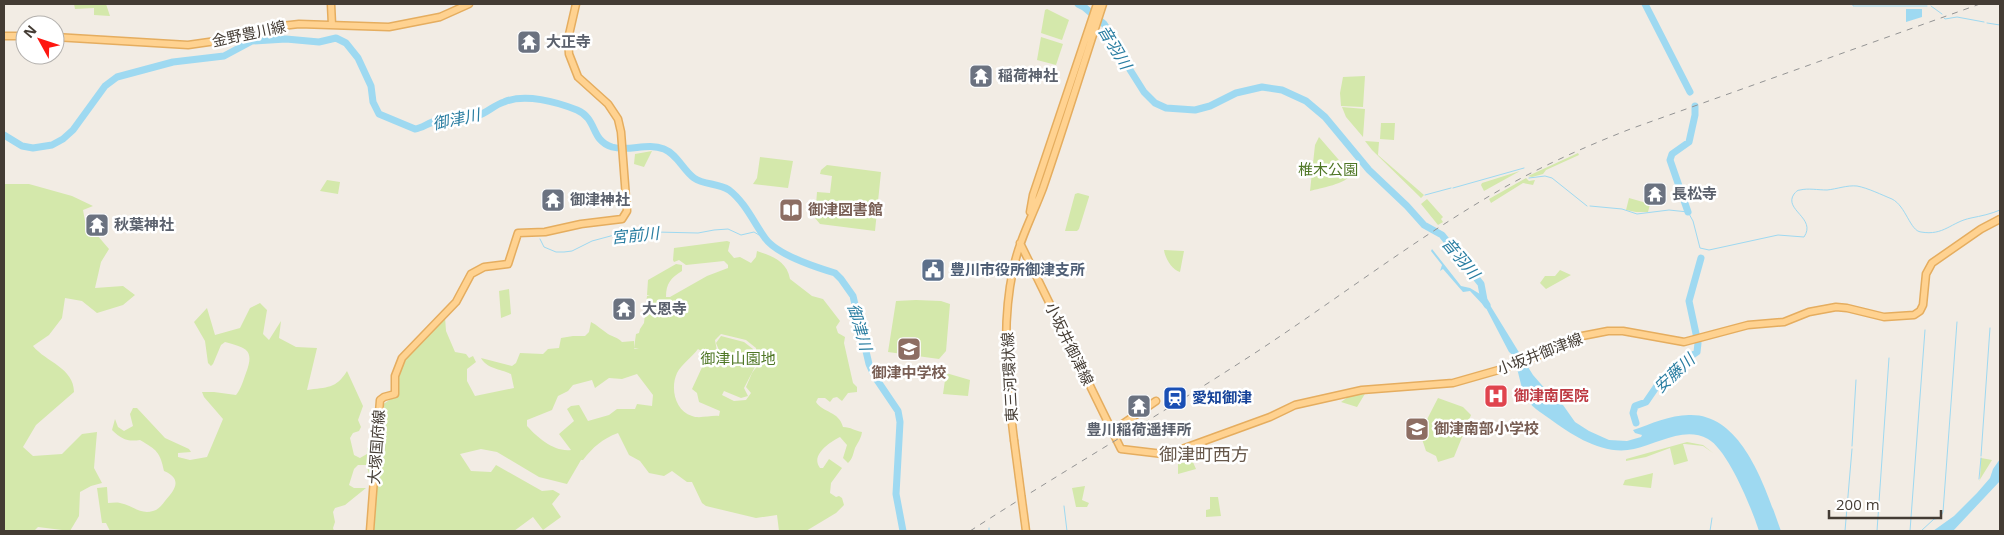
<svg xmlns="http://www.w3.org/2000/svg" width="2004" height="535" font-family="'Open Sans','Noto Sans JP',sans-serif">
	<rect width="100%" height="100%" fill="#f2ece4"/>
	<path fill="#d4e8ab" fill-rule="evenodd" d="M 74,4 L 106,4 L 110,16 L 94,15 L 94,8 L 75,9 Z
		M 1047,9 L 1069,20 L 1062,40 L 1041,33 L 1045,10 Z
		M 1041,37 L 1063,44 L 1056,65 L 1037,60 Z
		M 1365,76 L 1363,107 L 1341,106 L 1340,93 L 1343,77 Z
		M 1342,107 L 1365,109 L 1363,137 L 1346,117 Z
		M 1381,123 L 1395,123 L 1394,140 L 1380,139 Z
		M 1319,137 L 1351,174 C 1347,184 1320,188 1310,191 L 1315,145 Z
		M 1365,141 L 1379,142 L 1378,155 L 1424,195 L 1421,198 L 1372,150 Z
		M 652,151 L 644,167 L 634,164 L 635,154 Z
		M 1578,153 L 1579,155 L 1546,170 L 1543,174 L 1532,177 L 1528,176 Z
		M 760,157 L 793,161 L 788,188 L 753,184 L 757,178 Z
		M 827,165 L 881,172 L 875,231 L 820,224 L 815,218 L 817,192 L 830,193 L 832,176 L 820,174 L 821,170 Z
		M 1520,171 L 1484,191 L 1481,185 L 1482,183 Z
		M 1526,178 L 1529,181 L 1535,180 L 1533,185 L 1523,183 L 1491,203 L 1489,199 Z
		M 327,180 L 340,182 L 338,194 L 320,191 Z
		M 4,184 L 29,184 L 72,196 L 93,206 L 83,210 L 85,221 L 109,249 L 101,262 L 95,288 L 123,286 L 135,295 L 123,305 L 97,313 L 82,301 L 65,298 L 62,318 L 49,335 L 33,346 C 46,362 74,368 74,392 L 36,425 L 23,447 L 33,456 L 62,454 L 82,434 L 97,432 L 94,468 L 102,483 L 91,486 L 80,492 L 79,516 L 70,531 L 38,527 L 34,531 L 4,531 Z
		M 1078,193 L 1089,196 L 1089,197 L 1079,229 L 1077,231 L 1065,231 L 1075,194 Z
		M 1629,198 L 1650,204 L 1648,212 L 1636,212 L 1626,210 Z
		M 1427,199 L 1443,217 L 1441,219 L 1443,222 L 1438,225 L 1421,204 Z
		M 727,241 L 730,242 L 728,251 L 734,258 L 740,257 L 751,263 L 756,257 L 757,251 C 772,256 787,261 790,279 L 812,296 L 823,299 L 840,321 L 836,327 L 838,333 L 845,337 L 844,343 L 853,383 L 857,387 L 857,392 L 848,393 L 842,401 L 837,397 L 833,398 L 830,402 L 825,398 L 818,398 L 816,402 C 823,413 839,411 843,427 C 851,427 855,431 862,432 C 861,439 858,442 855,448 C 853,454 853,458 848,463 L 843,458 L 847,445 L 840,437 C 830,442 810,455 820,468 L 823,468 L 829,459 L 842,468 L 831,483 L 830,493 L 836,497 L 839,496 L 842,498 L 844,505 L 836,513 L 806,531 L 779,531 L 777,515 L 756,518 L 706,506 L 702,503 L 692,482 L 687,482 L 672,471 L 664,476 L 649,473 L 640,461 L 629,455 L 618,433 C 602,439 593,447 583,460 L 581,460 L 567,484 L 539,477 L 497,452 L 481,449 L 460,454 L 471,471 L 491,472 L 496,465 L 542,491 L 553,490 L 560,494 L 552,504 L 561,517 L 543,530 L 533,517 L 514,531 L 372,531 L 382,405 L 394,397 L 400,364 L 445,317 L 446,331 L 455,352 L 466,354 L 469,358 L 473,356 L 476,362 L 467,369 L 467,381 L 475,396 L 514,388 L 511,374 C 501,369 487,369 481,358 L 512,366 L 516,363 L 520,353 L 543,354 L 548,349 L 559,348 L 561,338 L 573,336 L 585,336 L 589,332 L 591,322 C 597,325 602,330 608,334 C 613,337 617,337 622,342 L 634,341 L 634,349 L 639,349 L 634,348 L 636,334 L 639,333 L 640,329 L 644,323 L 647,296 L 650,296 L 647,295 L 648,280 L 676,264 L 682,265 L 682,271 C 671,278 666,283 666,297 L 670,297 L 707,276 L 728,268 L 728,265 L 724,261 L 686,265 L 679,260 L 674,262 L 673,260 L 674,248 ZM 721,334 L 746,340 L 756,348 L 758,365 L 752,373 L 746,387 L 751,393 L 746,400 L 734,401 L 722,395 L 724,391 L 741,398 L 748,396 L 744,388 L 756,365 L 753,349 L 744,342 L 721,336 L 716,343 L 721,355 L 720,368 L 715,340 ZM 698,349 L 703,352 L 704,363 L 692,389 L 697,393 L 699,402 L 720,411 L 719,416 C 711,415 699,419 692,416 C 675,411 670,388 677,373 C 681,365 692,357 698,349 ZM 637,374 L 653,395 L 652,406 L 637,404 L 635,409 L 617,409 L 609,415 L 588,421 L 579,405 L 571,406 L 567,409 L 574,421 L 559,434 L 571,450 C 554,452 538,438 527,426 L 527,420 L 552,410 L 558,396 L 568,391 L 573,385 L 592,380 L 595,388 L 609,378 L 622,379 Z
		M 1164,250 L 1184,251 L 1180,272 C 1172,270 1165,258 1164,250 Z
		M 1560,270 L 1571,275 L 1546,289 L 1540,283 L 1545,276 L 1555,276 Z
		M 509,289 L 511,314 L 501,318 L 499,291 Z
		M 916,300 L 941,301 L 950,304 L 946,351 L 939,359 L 888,352 L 896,301 Z
		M 260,303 L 267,310 L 263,334 L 269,340 L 281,321 L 279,338 L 296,347 L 317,348 L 307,390 C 327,387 336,389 347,371 L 363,406 L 358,420 L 361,427 L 359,431 L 353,433 L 350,438 L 354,455 L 360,458 L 367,454 L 367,448 L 370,447 L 374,448 L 373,475 L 370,476 L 366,465 L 358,465 L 354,469 L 349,485 L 354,488 L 366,488 L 345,505 L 335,508 L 333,512 L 335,522 L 333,528 L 334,531 L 110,531 L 106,523 L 102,523 L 97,488 L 107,487 L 108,503 C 112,503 116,502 120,503 C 132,505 140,515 153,511 C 158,510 162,505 165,501 C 175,490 183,479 164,471 C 160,452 157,450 140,440 C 128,442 121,439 112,430 L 115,419 L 118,427 L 124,431 L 133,426 L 130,414 L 133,408 L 137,408 L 165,438 L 189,449 L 191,452 L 178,453 L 178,457 L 190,460 L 207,457 L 223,419 L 204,397 L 202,392 L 214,392 L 236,395 C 241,389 243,381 246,373 C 255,349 246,348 225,342 L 221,345 L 213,364 L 211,366 L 208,363 L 205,341 L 194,322 L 207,308 L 215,335 L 240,328 L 250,308 Z
		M 946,373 L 970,380 L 968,396 L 943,394 Z
		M 1366,392 L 1357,407 L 1341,402 L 1348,397 L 1347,395 Z
		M 1438,398 L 1463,407 L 1471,415 L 1454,457 L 1438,462 L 1436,456 L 1426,451 L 1420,433 Z
		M 1687,442 L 1703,445 L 1713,453 L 1703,446 L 1685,444 L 1683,444 L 1688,461 L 1674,465 L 1670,448 L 1646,457 L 1626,461 L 1626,459 Z
		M 1981,458 L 1992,460 L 1979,481 L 1948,512 L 1980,480 Z
		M 1192,460 L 1196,469 L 1178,474 L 1178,464 Z
		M 1653,473 L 1651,488 L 1623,485 L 1625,480 Z
		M 1085,486 L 1082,500 L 1089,503 L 1087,507 L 1076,507 L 1072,488 Z
		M 1210,497 L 1218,497 L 1221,516 L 1206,517 L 1206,510 L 1210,509 Z"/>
	<path fill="#9ed9f1" d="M 1906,9 L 1922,9 L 1922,17 L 1906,22 Z
		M 1432,249 L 1461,286 L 1470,288 L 1485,297 L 1533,375 L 1554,399 L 1563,405 L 1575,422 L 1589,431 L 1609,440 L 1627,441 L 1641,437 L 1642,435 L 1635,433 L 1633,430 C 1651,424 1670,415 1689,415 C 1743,413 1766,490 1781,531 L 1759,531 C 1752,509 1728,450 1708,439 C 1684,426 1658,444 1634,449 C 1604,456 1573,436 1550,419 C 1542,413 1529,406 1525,396 C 1520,384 1518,370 1514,356 L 1509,352 L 1486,308 L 1470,291 L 1463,292 L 1443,269 L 1440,271 L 1442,265 L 1431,251 Z
		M 2000,459 L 2000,481 L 1953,531 L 1933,531 L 1954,516 L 1977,493 L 1990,478 L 1993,469 Z"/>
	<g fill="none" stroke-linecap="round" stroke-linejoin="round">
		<path stroke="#9ed9f1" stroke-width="1" d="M 1853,4 L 1853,6 L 1927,6
			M 1931,6 L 1942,14
			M 1944,18 L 1945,19 L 1957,17 L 1984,22
			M 1987,23 L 2000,25
			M 1529,178 L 1545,176 L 1552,178 L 1587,206
			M 1453,188 L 1524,168
			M 1425,195 L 1451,188
			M 1590,206 L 1622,209 L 1637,214 L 1669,210 L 1688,212 L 1693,221 L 1700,248 L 1709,250 L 1778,235 L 1804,237 C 1817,218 1783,210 1794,194 C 1796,192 1797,190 1800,190 C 1808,188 1818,190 1827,190 C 1837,189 1847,185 1857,186 C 1868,188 1882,195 1892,199 C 1906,206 1910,231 1921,232 C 1944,236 1951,222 1971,218 C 1981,216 1991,214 2000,210
			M 540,239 L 544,247 L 556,252 L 564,252 L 572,251 L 592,241 L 618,234 L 639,237 L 656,232 L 698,233 L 714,230 L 728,229 L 741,235 L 754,232 L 764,238
			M 1852,446 L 1856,380
			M 1981,456 L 1990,328
			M 1979,479 L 1981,458
			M 1064,506 L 1067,531
			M 989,528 L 989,531
			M 1710,531 L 1712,518
			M 1845,531 L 1852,449
			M 1877,531 L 1889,358
			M 1910,531 L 1925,330
			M 1921,531 L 1934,519 L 1940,518 L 1943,512 L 1957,322"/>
		<path stroke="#9ed9f1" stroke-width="7" d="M 1078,4 L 1084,7 L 1104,24 L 1118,46 L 1127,65 L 1144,92 L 1155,103 L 1166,108 L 1195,110 L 1210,106 L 1236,93 L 1262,87 L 1282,90 L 1306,101 L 1325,117 L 1369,170 L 1407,206 L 1424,225 L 1442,235 L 1481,284 L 1484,300 L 1487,305
			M 1645,4 L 1690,92
			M 4,135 L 22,146 L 33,148 L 52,145 L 63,139 L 73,130 L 105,86 L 117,77 L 173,62 L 224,56 L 252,41 L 286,39 L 319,42 L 336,38 L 346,43 L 358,58 L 371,86 L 373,102 L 379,114 L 415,129 C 422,128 428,123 436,121 C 450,119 464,121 477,116 C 487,113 494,105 504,102 C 525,93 557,102 577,110 C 598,119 590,140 612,147 C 630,152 647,142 664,149 C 677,154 683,170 694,178 C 704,185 718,183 729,190 C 745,202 754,223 765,238 C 777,255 815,267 835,273 L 841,279 L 853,296 L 869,364 L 875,377 L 898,411 L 900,422 L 896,494 L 903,531
			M 1688,212 L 1670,160 L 1672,154 L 1689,142 L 1695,115 L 1695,106
			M 1636,423 L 1633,413 L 1635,406 L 1646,402 L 1659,383 L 1677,366 L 1697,352 L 1698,343 L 1689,301 L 1701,258"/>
		<g stroke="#e5ad5f" stroke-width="9">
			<path id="major" d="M 331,4 L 332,25
				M 4,36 L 25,36
				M 55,37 L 188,45 L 216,41 L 273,27 L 299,24 L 389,27 L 440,17 L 469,4
				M 1030,212 L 1033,195 L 1097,4
				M 1020,243 L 1121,449 L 1163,454 L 1171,453 L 1270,417 L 1295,405 L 1362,390 L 1453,383 L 1502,369 L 1548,352 L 1566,341 L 1577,337 L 1608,331 L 1623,331 L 1684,342 L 1748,325 L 1784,322 L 1809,312 L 1836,307 L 1847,308 L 1884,317 L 1914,315 L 1920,311 L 1923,305 L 1926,274 L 1932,263 L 1981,229 L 2000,219
				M 1111,432 L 1156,401
				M 1014,440 C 1007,383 1001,326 1013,270 C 1019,240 1033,215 1043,188 C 1064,127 1083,65 1103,4
				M 370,531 L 380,400 L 384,397 L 395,394 L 395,376 L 402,358 L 456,302 L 471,274 L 484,267 L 508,264 L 518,233 L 545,232 L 581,224 L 622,219 L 627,211 L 621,132 L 618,119 L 608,104 L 578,77 L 569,54 L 568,39 L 576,4"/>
		</g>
		<use href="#major" stroke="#ffd290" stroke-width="6"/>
		<path stroke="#949494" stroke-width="1" stroke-dasharray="6 6" stroke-linecap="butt" d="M 970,531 C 1065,470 1163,413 1258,351 C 1340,297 1419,236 1505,187 C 1546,164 1589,145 1633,128 L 1980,4"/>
		<g stroke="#e5ad5f" stroke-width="9" stroke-linecap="butt">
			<path id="major-bridge" d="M 1014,440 L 1026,531"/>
		</g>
		<use href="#major-bridge" stroke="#ffd290" stroke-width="6"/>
	</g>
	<defs>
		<g id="temple-square" transform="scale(1.25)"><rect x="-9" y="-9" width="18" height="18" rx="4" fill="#6b7280" stroke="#fff"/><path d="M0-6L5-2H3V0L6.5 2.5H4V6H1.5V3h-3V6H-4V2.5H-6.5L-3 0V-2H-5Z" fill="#fff"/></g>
		<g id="library-square" transform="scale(1.25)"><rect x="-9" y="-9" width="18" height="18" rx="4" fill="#8d6e63" stroke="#fff"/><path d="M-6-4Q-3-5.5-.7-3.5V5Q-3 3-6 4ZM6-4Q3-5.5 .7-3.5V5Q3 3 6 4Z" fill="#fff"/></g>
		<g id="civic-square" transform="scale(1.25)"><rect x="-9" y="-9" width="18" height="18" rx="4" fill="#5c6f8a" stroke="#fff"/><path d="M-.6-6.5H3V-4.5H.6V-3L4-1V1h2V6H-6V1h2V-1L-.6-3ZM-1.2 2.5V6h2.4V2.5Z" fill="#fff"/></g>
		<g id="school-square" transform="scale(1.25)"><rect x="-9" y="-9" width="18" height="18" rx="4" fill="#8d6e63" stroke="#fff"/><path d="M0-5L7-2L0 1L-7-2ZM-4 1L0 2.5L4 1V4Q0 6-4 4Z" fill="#fff"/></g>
		<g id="hospital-square" transform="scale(1.25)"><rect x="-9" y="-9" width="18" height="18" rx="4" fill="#e0444e" stroke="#fff"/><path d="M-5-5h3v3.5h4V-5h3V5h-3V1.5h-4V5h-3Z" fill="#fff"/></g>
		<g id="station-square" transform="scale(1.25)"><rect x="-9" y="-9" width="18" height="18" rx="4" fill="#1a4fb4" stroke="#fff"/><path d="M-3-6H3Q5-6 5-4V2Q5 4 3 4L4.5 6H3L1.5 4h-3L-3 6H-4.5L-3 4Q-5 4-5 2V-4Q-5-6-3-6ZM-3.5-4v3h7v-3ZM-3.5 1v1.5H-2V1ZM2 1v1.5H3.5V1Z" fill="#fff"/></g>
	</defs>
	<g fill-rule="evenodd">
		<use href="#temple-square" x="529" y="42"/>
		<use href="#temple-square" x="981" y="76"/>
		<use href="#temple-square" x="1655" y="194"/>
		<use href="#temple-square" x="553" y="200"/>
		<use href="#library-square" x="791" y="210"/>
		<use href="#temple-square" x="97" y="225"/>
		<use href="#civic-square" x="933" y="270"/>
		<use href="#temple-square" x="624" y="309"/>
		<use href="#school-square" x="909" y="349"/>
		<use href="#hospital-square" x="1496" y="396"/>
		<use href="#station-square" x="1175" y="398"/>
		<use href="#temple-square" x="1139" y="406"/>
		<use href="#school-square" x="1417" y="429"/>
	</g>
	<g text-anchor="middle" stroke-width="5" stroke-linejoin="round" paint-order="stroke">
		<g font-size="15" fill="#443c34" stroke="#fff">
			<text transform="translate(249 34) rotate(-12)" y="5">金野豊川線</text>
			<text transform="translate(1069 344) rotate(64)" y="5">小坂井御津線</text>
			<text transform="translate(1540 354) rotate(-21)" y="5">小坂井御津線</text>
			<text transform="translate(1010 377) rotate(-93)" y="5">東三河環状線</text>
			<text transform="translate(377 447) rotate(-86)" y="5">大塚国府線</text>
		</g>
		<g font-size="15" font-weight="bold" fill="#5b616d" stroke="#fff" text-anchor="start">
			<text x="546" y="47">大正寺</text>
			<text x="998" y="81">稲荷神社</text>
			<text x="1672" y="199">長松寺</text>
			<text x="570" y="205">御津神社</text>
			<text x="114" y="230">秋葉神社</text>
			<text x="642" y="314">大恩寺</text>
			<text x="1139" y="435" text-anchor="middle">豊川稲荷遥拝所</text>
		</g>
		<g font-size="15" fill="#4f7726" stroke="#fff">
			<text x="1328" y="175">椎木公園</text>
			<text x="738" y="364">御津山園地</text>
		</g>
		<g font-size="15" font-weight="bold" fill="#785e54" stroke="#fff" text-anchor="start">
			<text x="808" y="215">御津図書館</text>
			<text x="909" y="378" text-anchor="middle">御津中学校</text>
			<text x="1434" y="434">御津南部小学校</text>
		</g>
		<g font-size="15" font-weight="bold" fill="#4e5e75" stroke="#fff" text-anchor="start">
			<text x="950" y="275">豊川市役所御津支所</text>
		</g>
		<g font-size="15" font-weight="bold" fill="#be3a42" stroke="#fff" text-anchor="start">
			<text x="1514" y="401">御津南医院</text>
		</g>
		<g font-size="15" font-weight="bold" fill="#164399" stroke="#fff" text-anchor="start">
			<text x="1192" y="403">愛知御津</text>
		</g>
		<g font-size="16" font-style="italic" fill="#297da1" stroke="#fff">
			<text transform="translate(1115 47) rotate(59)" y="6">音羽川</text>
			<text transform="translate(456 119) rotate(-12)" y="6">御津川</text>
			<text transform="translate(635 235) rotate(-6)" y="6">宮前川</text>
			<text transform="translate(1461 258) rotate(50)" y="6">音羽川</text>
			<text transform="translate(860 327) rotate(74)" y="6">御津川</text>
			<text transform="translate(1674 373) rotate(-43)" y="6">安藤川</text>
		</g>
		<g font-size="18" fill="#67584b" stroke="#fff">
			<text x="1204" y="461">御津町西方</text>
		</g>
	</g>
	<rect width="2004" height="535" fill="none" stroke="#443c34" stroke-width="10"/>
	<g transform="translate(40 40) rotate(310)"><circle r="24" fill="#ffffff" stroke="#b4b1ae"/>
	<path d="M0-4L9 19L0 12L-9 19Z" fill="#fe1710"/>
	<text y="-8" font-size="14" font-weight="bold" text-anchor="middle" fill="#443c34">N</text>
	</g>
	<path d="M1829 510v8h112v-8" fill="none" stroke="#443c34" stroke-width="2.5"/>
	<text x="1836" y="510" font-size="15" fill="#443c34" stroke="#ffffff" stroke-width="4" paint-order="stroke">200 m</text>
</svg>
